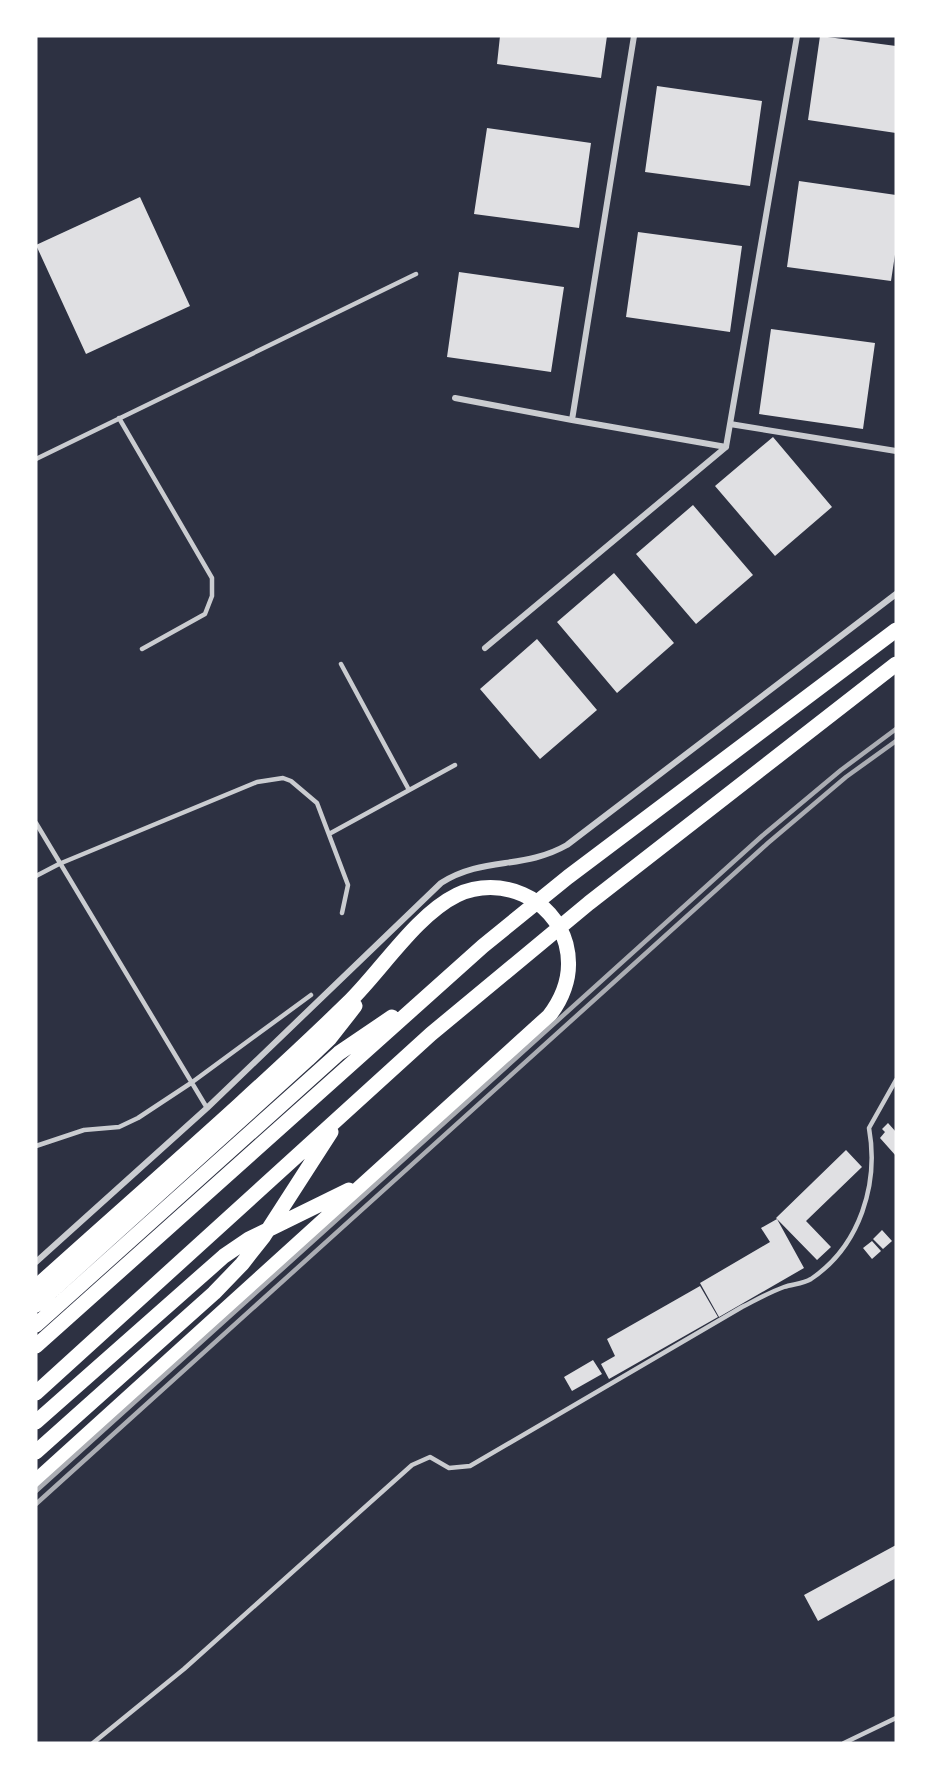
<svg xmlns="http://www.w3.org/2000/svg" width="932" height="1779" font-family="Inter,sans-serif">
	<rect width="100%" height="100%" fill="#2d3142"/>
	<path fill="#e0e0e3" d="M 500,36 L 607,36 L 601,78 L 497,64 Z
		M 820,36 L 896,46 L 896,133 L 808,120 Z
		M 657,86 L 762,101 L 750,186 L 645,172 Z
		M 487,128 L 591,143 L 579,228 L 474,214 Z
		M 799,181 L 896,195 L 896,248 L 891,281 L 787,267 Z
		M 140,197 L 190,306 L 86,354 L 36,245 Z
		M 638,232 L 742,246 L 730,332 L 626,317 Z
		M 459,272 L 564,287 L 551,372 L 447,357 Z
		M 771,329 L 875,343 L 863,429 L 759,414 Z
		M 773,437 L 832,507 L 775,556 L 715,486 Z
		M 693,505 L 753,575 L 696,624 L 636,554 Z
		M 614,573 L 674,643 L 617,693 L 557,622 Z
		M 537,639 L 597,710 L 540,759 L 480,689 Z
		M 888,1123 L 896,1132 L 896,1156 L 880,1138 L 885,1132 L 882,1129 Z
		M 846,1150 L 862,1167 L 806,1221 L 831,1247 L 817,1260 L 776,1218 Z
		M 777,1219 L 804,1268 L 719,1317 L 700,1283 L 770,1242 L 761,1228 Z
		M 882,1230 L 892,1241 L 883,1249 L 873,1239 Z
		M 872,1241 L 881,1251 L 872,1259 L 863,1248 Z
		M 700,1286 L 718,1317 L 609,1379 L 601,1364 L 615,1356 L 607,1339 Z
		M 593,1360 L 602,1374 L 572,1391 L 564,1377 Z
		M 896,1545 L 896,1578 L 818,1621 L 804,1595 Z"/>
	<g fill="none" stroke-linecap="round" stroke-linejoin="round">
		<path stroke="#caccd0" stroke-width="4.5" d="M 119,418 L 212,578 L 212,596 L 205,614 L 142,649
			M 36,459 L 416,274
			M 341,664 L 409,790
			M 36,823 L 207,1108
			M 329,834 L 455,765
			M 36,876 L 59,864 L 257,782 L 283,778 L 291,781 L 317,803 L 348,885 L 342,913
			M 36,1146 L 84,1130 L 119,1127 L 138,1118 L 191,1083 L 311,995
			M 93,1743 L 184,1669 L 412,1465 L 430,1457 L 449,1468 L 470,1466 L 742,1307 C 756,1300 770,1292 784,1287 C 793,1284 803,1284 811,1279 C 860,1246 879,1184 869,1128 L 896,1080
			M 844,1743 L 896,1718"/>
		<path stroke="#caccd0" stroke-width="6" d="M 797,36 L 730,424 L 896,451
			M 455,398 L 572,420 L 634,36
			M 572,420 L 726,447 L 730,424
			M 485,648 L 726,447
			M 36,1262 L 207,1108 L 441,883 C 484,856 523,870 567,845 L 896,594"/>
		<path stroke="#fff" stroke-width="15" d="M 36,1287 C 140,1193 247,1101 348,1003 C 381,971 416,915 457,895 C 500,875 553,897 566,944 C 573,971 565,995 549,1016 L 36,1481
			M 36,1305 L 308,1059 L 330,1038 L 355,1006
			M 36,1325 L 339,1053 L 392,1017
			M 36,1346 L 483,946 L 568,877 L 896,630
			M 36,1393 L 431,1034 L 589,903 L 896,664
			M 36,1422 L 224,1256 L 249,1239 L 349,1190
			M 36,1452 L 214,1293 L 242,1264 L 264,1236 L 331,1132"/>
		<path stroke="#abadb3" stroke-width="4.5" d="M 36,1491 L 762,836 L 841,770 L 896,729
			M 36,1504 L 768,843 L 846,777 L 896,741"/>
	</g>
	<rect width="932" height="1779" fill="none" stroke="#ffffff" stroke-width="75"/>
</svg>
